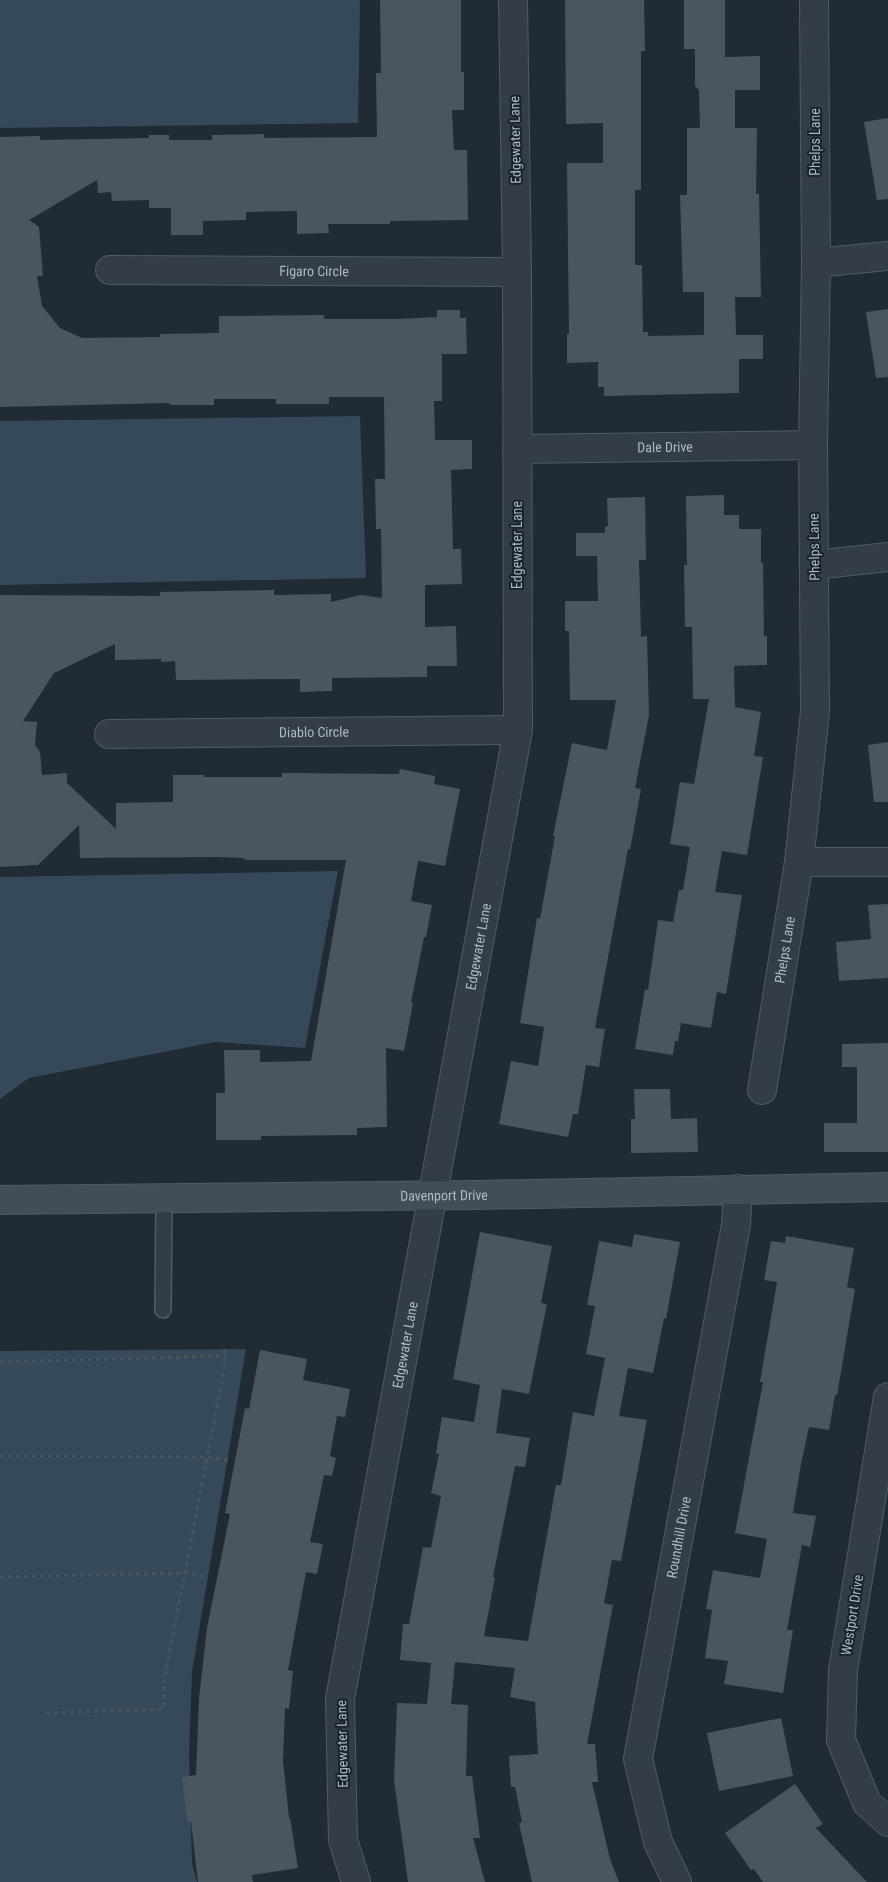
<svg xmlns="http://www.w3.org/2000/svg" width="888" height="1882" font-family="'Roboto Condensed',sans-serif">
	<rect width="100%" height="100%" fill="#212b34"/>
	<path fill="#35495b" d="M 0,0 L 360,0 L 358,123 L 0,128 Z
		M 360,416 L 366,578 L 0,585 L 0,421 Z
		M 338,871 L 305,1048 L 215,1042 L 29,1078 L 0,1099 L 0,877 Z
		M 246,1349 L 192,1672 L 189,1753 L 192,1864 L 197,1882 L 0,1882 L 0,1351 Z"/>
	<path fill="#495660" d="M 380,0 L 461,0 L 461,72 L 464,72 L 464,110 L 452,110 L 454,150 L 467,150 L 468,220 L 390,221 L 390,224 L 328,224 L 329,233 L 297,234 L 297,211 L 246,212 L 246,220 L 203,221 L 203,235 L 171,235 L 171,208 L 149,208 L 149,200 L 112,201 L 111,192 L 98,193 L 97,180 L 29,220 L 39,227 L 43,276 L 37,276 L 42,306 L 60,328 L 82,338 L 160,337 L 160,334 L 219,333 L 219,316 L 324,315 L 324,319 L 398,319 L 437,317 L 437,310 L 460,310 L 460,318 L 466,318 L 467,354 L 442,354 L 442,401 L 434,401 L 435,440 L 472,440 L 472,469 L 451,470 L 453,549 L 461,549 L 462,584 L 425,585 L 425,627 L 456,626 L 457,666 L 427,666 L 427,677 L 332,678 L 332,691 L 300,692 L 300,679 L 176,680 L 175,661 L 161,662 L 161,659 L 115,660 L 115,644 L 54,673 L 23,721 L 37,722 L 35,745 L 40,752 L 42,775 L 67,773 L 67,783 L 116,829 L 116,803 L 173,802 L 173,775 L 204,775 L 204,777 L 282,777 L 282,773 L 399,774 L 400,769 L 435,776 L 434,784 L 460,789 L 445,866 L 418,861 L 411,901 L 432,905 L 426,937 L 424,937 L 411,1002 L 413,1003 L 404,1051 L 386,1048 L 387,1127 L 357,1128 L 357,1135 L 261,1136 L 261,1140 L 216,1140 L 216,1093 L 225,1093 L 224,1050 L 260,1050 L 260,1062 L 311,1061 L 346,860 L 246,860 L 243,858 L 218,857 L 80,858 L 79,825 L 38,865 L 0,867 L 0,595 L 160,596 L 160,592 L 274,590 L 274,595 L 331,594 L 331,602 L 361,595 L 382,598 L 381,529 L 376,529 L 375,479 L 385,479 L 384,397 L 329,397 L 329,404 L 276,404 L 276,399 L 214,399 L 214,405 L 171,405 L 169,403 L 0,407 L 0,137 L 40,136 L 40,140 L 149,138 L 149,135 L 169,135 L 169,140 L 212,140 L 212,135 L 264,134 L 264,138 L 377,137 L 376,73 L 381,73 Z
		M 565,0 L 644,0 L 645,51 L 641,51 L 641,190 L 635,190 L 635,265 L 642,265 L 643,332 L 648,332 L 648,336 L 704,335 L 704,292 L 683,292 L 680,195 L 687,195 L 687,128 L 700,128 L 699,90 L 695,86 L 695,49 L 684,49 L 684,0 L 725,0 L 725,57 L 760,56 L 760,90 L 735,90 L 735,128 L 757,128 L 756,194 L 759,194 L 761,297 L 735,297 L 736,335 L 763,335 L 763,359 L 739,359 L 739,393 L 604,396 L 604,387 L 598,387 L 598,362 L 567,363 L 567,334 L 569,334 L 567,163 L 603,163 L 603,123 L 566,124 Z
		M 888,118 L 888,199 L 877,200 L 864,122 Z
		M 888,309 L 888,377 L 876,378 L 866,312 Z
		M 724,495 L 724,515 L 739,515 L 739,529 L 761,529 L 761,563 L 763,563 L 764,636 L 767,636 L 767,665 L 734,666 L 735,707 L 761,712 L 754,756 L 763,757 L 747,855 L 722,851 L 715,892 L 742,895 L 726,994 L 717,992 L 711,1028 L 681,1023 L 678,1041 L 675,1041 L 673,1055 L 635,1049 L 645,989 L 648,990 L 658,920 L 673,922 L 679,890 L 683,890 L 690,847 L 670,844 L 680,782 L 694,784 L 709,699 L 693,699 L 692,627 L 685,627 L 684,565 L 687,565 L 686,496 Z
		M 645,497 L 646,560 L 639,560 L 641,637 L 647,636 L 649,715 L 635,788 L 641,789 L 630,850 L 628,849 L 595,1028 L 605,1029 L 599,1067 L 586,1065 L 578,1114 L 573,1114 L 568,1137 L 499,1124 L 511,1061 L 538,1066 L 544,1027 L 520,1023 L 537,918 L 540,919 L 555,836 L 553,836 L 572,743 L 607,750 L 616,700 L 570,700 L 569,631 L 565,631 L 565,601 L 598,601 L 597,556 L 576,556 L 576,533 L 605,533 L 605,527 L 608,526 L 607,498 Z
		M 888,742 L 888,802 L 874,802 L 868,745 Z
		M 888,904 L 888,978 L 839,981 L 836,942 L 871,939 L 868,905 Z
		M 888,1043 L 888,1152 L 824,1152 L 824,1123 L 857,1123 L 857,1067 L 842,1067 L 842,1044 Z
		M 634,1089 L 670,1089 L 671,1119 L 697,1118 L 698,1152 L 631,1153 L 631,1119 L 635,1119 Z
		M 480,1232 L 552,1246 L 541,1303 L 547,1304 L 529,1394 L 502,1389 L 496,1433 L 530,1438 L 525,1467 L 515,1466 L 493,1577 L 495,1577 L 484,1636 L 528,1641 L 556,1485 L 561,1485 L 573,1412 L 594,1416 L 605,1358 L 586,1354 L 595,1306 L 587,1305 L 599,1241 L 632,1247 L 634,1234 L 680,1242 L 666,1319 L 664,1318 L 653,1373 L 628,1368 L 619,1416 L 647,1420 L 621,1561 L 612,1560 L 604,1603 L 613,1605 L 587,1744 L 595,1744 L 598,1782 L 592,1782 L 610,1859 L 619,1882 L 532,1882 L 519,1823 L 522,1822 L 515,1787 L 511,1787 L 509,1756 L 538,1754 L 535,1702 L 510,1697 L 515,1668 L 455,1662 L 451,1704 L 468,1705 L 466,1776 L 472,1776 L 480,1838 L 473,1838 L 485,1882 L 408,1882 L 394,1780 L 397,1703 L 427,1704 L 431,1663 L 400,1660 L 403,1624 L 409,1624 L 423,1547 L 431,1548 L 441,1496 L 431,1493 L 439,1454 L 436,1453 L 442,1417 L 474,1422 L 480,1385 L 453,1379 Z
		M 786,1236 L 854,1248 L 847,1287 L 855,1289 L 837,1395 L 835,1395 L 829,1430 L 809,1427 L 801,1464 L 793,1513 L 816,1516 L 810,1547 L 802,1545 L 787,1630 L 793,1630 L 783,1693 L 724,1684 L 728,1661 L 705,1658 L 712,1610 L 706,1609 L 713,1570 L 760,1578 L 767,1539 L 735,1533 L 763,1382 L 760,1382 L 777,1282 L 764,1280 L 771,1241 L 785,1243 Z
		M 260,1350 L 307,1359 L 303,1380 L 350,1389 L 345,1417 L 337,1416 L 330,1456 L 336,1458 L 332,1476 L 324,1475 L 310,1542 L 323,1544 L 317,1574 L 306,1572 L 288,1670 L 293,1671 L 289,1709 L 285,1708 L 283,1761 L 289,1818 L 290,1818 L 298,1868 L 252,1875 L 253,1882 L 198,1882 L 191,1821 L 187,1822 L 182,1777 L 196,1775 L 199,1698 L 207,1628 L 230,1514 L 225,1513 L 245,1408 L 249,1409 Z
		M 781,1718 L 793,1776 L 719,1791 L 707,1733 Z
		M 795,1784 L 823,1824 L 816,1828 L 867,1882 L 763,1882 L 754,1869 L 751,1870 L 725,1833 Z"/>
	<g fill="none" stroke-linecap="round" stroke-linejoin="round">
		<g stroke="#515b63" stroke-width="18">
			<path id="lane" d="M 163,1310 L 164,1198"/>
		</g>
		<g stroke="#515b63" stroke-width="30">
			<g id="street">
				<path d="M 816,263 L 888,256"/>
				<path id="s1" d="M 110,270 L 517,272"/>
				<path id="s2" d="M 517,449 L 813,445"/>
				<path d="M 815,565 L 888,557"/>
				<path id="s3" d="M 109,734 L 518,730"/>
				<path d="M 799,862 L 888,862"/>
				<path id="s4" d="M 762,1090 L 799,862 L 815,712 L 813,445 L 816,263 L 814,0"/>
				<path d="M 888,1397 L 843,1670 L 841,1740 L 867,1803 L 888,1822"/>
				<path id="s5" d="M 356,1882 L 343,1840 L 340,1699 L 518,730 L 517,272 L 513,0"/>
				<path id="s6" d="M 677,1882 L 658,1842 L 638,1759 L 736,1225 L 738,1189"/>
			</g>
		</g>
		<g stroke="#515b63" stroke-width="30">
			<g id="secondary">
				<path id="s7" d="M 0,1200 L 477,1195 L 888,1187"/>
			</g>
		</g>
		<path stroke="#445657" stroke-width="3" stroke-dasharray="4 4" stroke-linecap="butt" d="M 0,1362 L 225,1356
			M 0,1456 L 207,1457 L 228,1460
			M 0,1577 L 185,1573 L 208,1577
			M 46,1713 L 164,1709 L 164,1681 L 225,1365 L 225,1349"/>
		<use href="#lane" stroke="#343d45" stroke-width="15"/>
		<use href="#street" stroke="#343d45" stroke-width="28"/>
		<use href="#secondary" stroke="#424d58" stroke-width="28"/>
	</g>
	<g text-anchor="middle" stroke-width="4" stroke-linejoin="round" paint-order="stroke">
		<g font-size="14" fill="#aeb8c2" stroke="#1a222a">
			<text transform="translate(515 140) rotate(-91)" y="5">Edgewater Lane</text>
			<text transform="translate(815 142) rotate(-90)" y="5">Phelps Lane</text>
			<text dy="5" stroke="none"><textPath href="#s1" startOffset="204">Figaro Circle</textPath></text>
			<text dy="5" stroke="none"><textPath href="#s2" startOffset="148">Dale Drive</textPath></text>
			<text transform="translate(517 545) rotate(-90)" y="5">Edgewater Lane</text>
			<text transform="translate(814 547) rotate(-91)" y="5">Phelps Lane</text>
			<text dy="5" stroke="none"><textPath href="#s3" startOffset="205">Diablo Circle</textPath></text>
			<text dy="5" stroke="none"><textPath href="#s5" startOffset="950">Edgewater Lane</textPath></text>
			<text dy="5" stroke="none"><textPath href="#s4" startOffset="142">Phelps Lane</textPath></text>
			<text dy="5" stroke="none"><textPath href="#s7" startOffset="444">Davenport Drive</textPath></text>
			<text dy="5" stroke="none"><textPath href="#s5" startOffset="545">Edgewater Lane</textPath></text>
			<text dy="5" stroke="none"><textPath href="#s6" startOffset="355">Roundhill Drive</textPath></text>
			<text transform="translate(852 1615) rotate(-81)" y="5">Westport Drive</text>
			<text transform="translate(342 1744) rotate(-91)" y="5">Edgewater Lane</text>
		</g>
	</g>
</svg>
